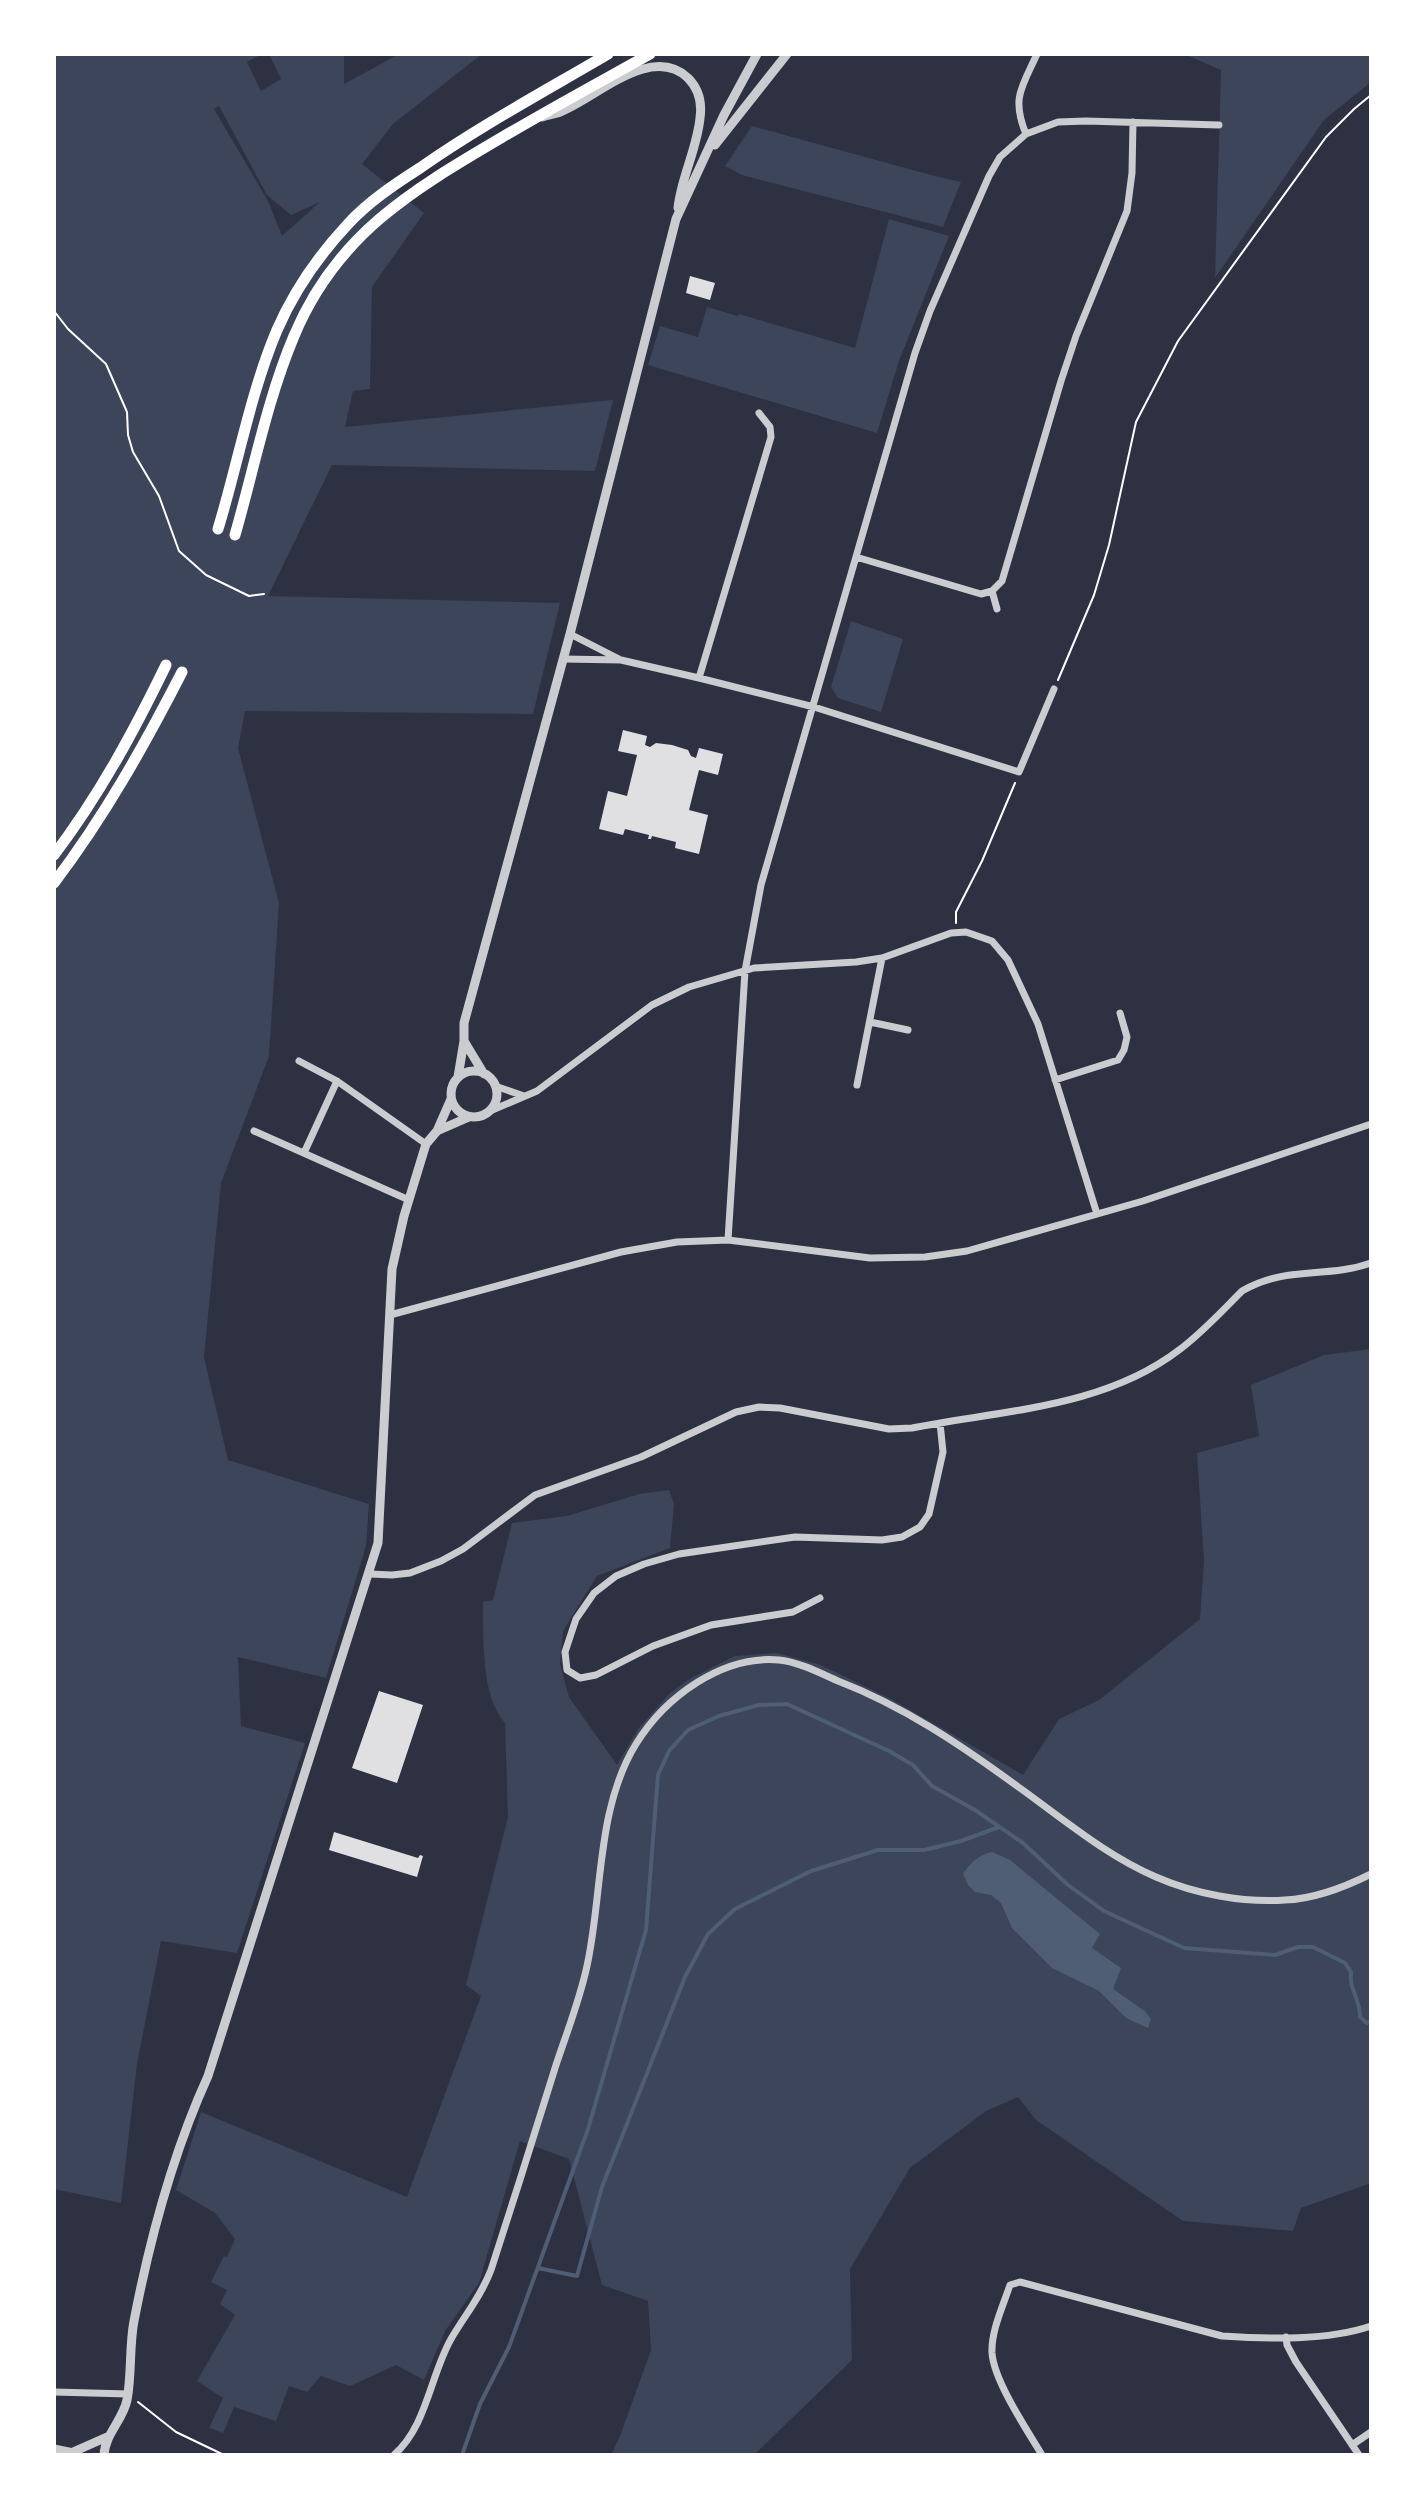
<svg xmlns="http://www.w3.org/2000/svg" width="1425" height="2509" font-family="Barlow,sans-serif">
	<rect width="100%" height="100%" fill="#2d3142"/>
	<path fill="#3c4559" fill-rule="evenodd" d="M 54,54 L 262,54 L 247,62 L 261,91 L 281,79 L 269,54 L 344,54 L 344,84 L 399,54 L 482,54 L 393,124 L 362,164 L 424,213 L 372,287 L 370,389 L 353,391 L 345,427 L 613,400 L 595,471 L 332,465 L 268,596 L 560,603 L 533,714 L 245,711 L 238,748 L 279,903 L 269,1056 L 221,1183 L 204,1357 L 228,1460 L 369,1504 L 366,1546 L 326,1678 L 238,1657 L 241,1726 L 305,1743 L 237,1953 L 161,1941 L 137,2064 L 121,2203 L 54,2189 ZM 219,106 L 267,195 L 291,215 L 320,202 L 282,236 L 268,201 L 214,109 Z
		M 1184,54 L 1371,54 L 1371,82 L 1324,120 L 1215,278 L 1221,70 Z
		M 752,126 L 931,175 L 961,182 L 943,227 L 742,175 L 725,166 Z
		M 889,219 L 949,236 L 899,361 L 877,433 L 648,365 L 660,326 L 698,337 L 707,307 L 738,316 L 739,314 L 855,348 Z
		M 851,621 L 903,639 L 881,712 L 838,698 L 831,687 Z
		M 1371,1349 L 1371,2183 L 1301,2208 L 1293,2231 L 1183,2221 L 1036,2120 L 1018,2097 L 986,2111 L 910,2168 L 850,2269 L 852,2360 L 754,2455 L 611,2455 L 620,2436 L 651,2350 L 648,2301 L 602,2285 L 569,2159 L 520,2141 L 479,2283 L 445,2331 L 424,2380 L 396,2365 L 350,2386 L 321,2376 L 307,2392 L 289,2386 L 276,2421 L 234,2407 L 223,2433 L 209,2428 L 223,2398 L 197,2381 L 235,2315 L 220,2304 L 227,2290 L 211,2282 L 224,2256 L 227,2257 L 235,2239 L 215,2213 L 176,2190 L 201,2112 L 407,2197 L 481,1996 L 466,1985 L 508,1817 L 505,1723 C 480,1695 484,1638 483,1602 L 493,1600 L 512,1523 L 567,1516 L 639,1494 L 669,1490 L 674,1504 L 670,1548 L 597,1576 L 563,1631 L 560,1664 L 569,1697 L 617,1765 L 638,1729 L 670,1693 L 691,1678 L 735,1656 L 777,1653 L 821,1665 L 891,1699 L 1023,1775 L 1059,1719 L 1099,1700 L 1200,1619 L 1204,1561 L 1197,1453 L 1259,1436 L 1251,1385 L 1324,1355 Z"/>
	<path fill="#4f5d75" d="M 992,1852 L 1010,1860 L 1100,1934 L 1092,1948 L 1121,1968 L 1113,1989 L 1145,2011 L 1151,2019 L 1148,2028 L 1126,2018 L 1099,1991 L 1052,1968 L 1012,1928 L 1001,1903 L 991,1895 L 975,1892 L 968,1885 L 963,1874 C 970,1863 978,1855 992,1852 Z"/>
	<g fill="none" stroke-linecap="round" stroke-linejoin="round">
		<path stroke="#4f5d75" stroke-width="4" d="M 538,2268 L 577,2276 L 602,2187 L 685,1977 L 708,1934 L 735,1909 L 811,1871 L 878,1850 L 924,1850 L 961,1841 L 999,1827
			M 462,2455 L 480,2404 L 509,2347 L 588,2129 L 646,1930 L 658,1775 L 669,1751 L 688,1730 L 719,1716 L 759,1705 L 787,1704 L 889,1751 L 913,1765 L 932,1786 L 975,1810 L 1023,1843 L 1068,1885 L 1104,1911 L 1184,1948 L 1275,1955 L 1298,1947 L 1313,1947 L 1345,1963 L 1351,1972 C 1349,1991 1360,1997 1360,2017 L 1367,2023 L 1371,2021"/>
	</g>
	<path fill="#e0e0e3" d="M 690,276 L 715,283 L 710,300 L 686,293 Z
		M 623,730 L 647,736 L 645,745 L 650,747 L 656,743 L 672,745 L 688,750 L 691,756 L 696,758 L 699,748 L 723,754 L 718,775 L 699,770 L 689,810 L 708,815 L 699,854 L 675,848 L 676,842 L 652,836 L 651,839 L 648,839 L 649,835 L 625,829 L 623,835 L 599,829 L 608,791 L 627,796 L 637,755 L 618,751 Z
		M 379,1691 L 423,1705 L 397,1783 L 352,1768 Z
		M 334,1832 L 418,1858 L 420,1855 L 423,1856 L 417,1877 L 329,1850 Z"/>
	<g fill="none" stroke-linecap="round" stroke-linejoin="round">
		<path stroke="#fff" stroke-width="2" d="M 54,311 L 68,329 L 106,364 L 127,412 L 128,435 L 133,452 L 159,496 L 179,551 L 206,575 L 249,596 L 264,594
			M 1058,680 L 1094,595 L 1109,545 L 1136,422 L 1178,341 L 1326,137 L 1354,109 L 1371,95
			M 956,923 L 956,912 L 982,861 L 1015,783
			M 138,2402 L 176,2432 L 224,2455"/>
		<path stroke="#caccd0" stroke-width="7" d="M 1026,134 C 1011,98 1022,87 1037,54
			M 856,557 L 981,594 L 992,591 L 997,609
			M 992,591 L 1002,581 L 1061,381 L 1076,336 L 1127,211 L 1132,173 L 1133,122
			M 570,634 L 619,659
			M 563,659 L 621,660 L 699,678 L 814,707 L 1019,772 L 1054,689
			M 699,678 L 771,437 L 770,427 L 759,413
			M 870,1022 L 908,1030
			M 299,1061 L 337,1081 L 426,1144
			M 1055,1080 L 1118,1060 L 1124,1050 L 1127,1037 L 1120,1013
			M 857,1085 L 882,958
			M 495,1086 L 524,1096
			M 490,1111 L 537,1091 L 652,1005 L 689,987 L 754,968 L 856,962 L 882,958 L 951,933 L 966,932 L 992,941 L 1008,960 L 1038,1024 L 1097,1214
			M 254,1131 L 409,1200
			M 304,1153 L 337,1081
			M 728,1240 L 745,971 L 761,885 L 915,353 L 930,311 L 989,176 L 1000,157 L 1026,134 L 1058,122 L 1086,121 L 1219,125
			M 390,1315 L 621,1252 L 677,1242 L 728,1240 L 870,1258 L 925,1257 L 967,1251 L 1143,1201 L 1371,1124
			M 370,1574 L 392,1575 L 410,1573 L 441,1561 L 463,1549 L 535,1495 L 641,1457 L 736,1412 L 759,1407 L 780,1408 L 889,1429 L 912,1428 C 1003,1410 1103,1408 1179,1350 C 1202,1333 1222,1311 1242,1291 C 1287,1265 1326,1279 1371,1263
			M 820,1598 L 793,1612 L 711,1625 L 653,1646 L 596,1675 L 580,1678 L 567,1670 L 565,1652 L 576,1619 L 594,1593 L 616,1576 L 644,1564 L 679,1554 L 795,1537 L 882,1540 L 902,1537 L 920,1527 L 929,1514 L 943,1452 L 940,1423
			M 1286,2337 L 1287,2345 L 1296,2362 L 1359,2455
			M 54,2392 L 128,2394
			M 1352,2445 L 1371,2432
			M 394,2455 C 427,2426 430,2376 451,2339 C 465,2315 480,2298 491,2270 C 513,2202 535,2133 556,2065 C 567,2032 580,1999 587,1966 C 603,1893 596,1809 636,1744 C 665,1697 722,1655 779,1660 C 799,1662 820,1673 838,1681 C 903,1706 961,1745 1017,1786 C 1062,1818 1105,1855 1156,1877 C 1195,1894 1243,1903 1285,1900 C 1314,1899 1345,1887 1371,1874
			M 1042,2455 C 1027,2430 994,2381 992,2353 C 991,2331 1003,2306 1010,2285 L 1020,2282 L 1222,2336 C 1269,2339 1327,2341 1371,2326"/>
		<path stroke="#caccd0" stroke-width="9" d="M 542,117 C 548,115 555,114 560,112 C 596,98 651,43 688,78 C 699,89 702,104 700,118 C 697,149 681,178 678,208
			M 715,145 L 787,54
			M 464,1041 L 484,1074
			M451 1094a23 23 0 1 1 46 0a23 23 0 1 1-46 0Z
			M 458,1077 L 464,1041 L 464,1023 L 570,634 L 676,219 L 724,115 L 757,54
			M 437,1131 L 469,1117
			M 54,2449 L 78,2454
			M 73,2452 L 107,2437
			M 104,2455 C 105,2434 123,2420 127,2400 C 132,2374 129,2347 134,2321 C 150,2238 173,2153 208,2076 L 378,1543 L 392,1269 L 404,1216 L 426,1144 L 437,1131 L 451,1099"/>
		<path stroke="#fff" stroke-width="11" d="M 218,529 C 238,464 250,394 277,330 C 294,291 319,255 348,224 C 368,202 395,184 420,168 C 480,126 545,91 608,54
			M 235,535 C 254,469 267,400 294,336 C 336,235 411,191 501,138 C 550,109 600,82 650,54
			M 54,855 C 99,796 134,731 166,665
			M 54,883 C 104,817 144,746 182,672"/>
	</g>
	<rect width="1425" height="2509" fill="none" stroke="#ffffff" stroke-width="112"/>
</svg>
